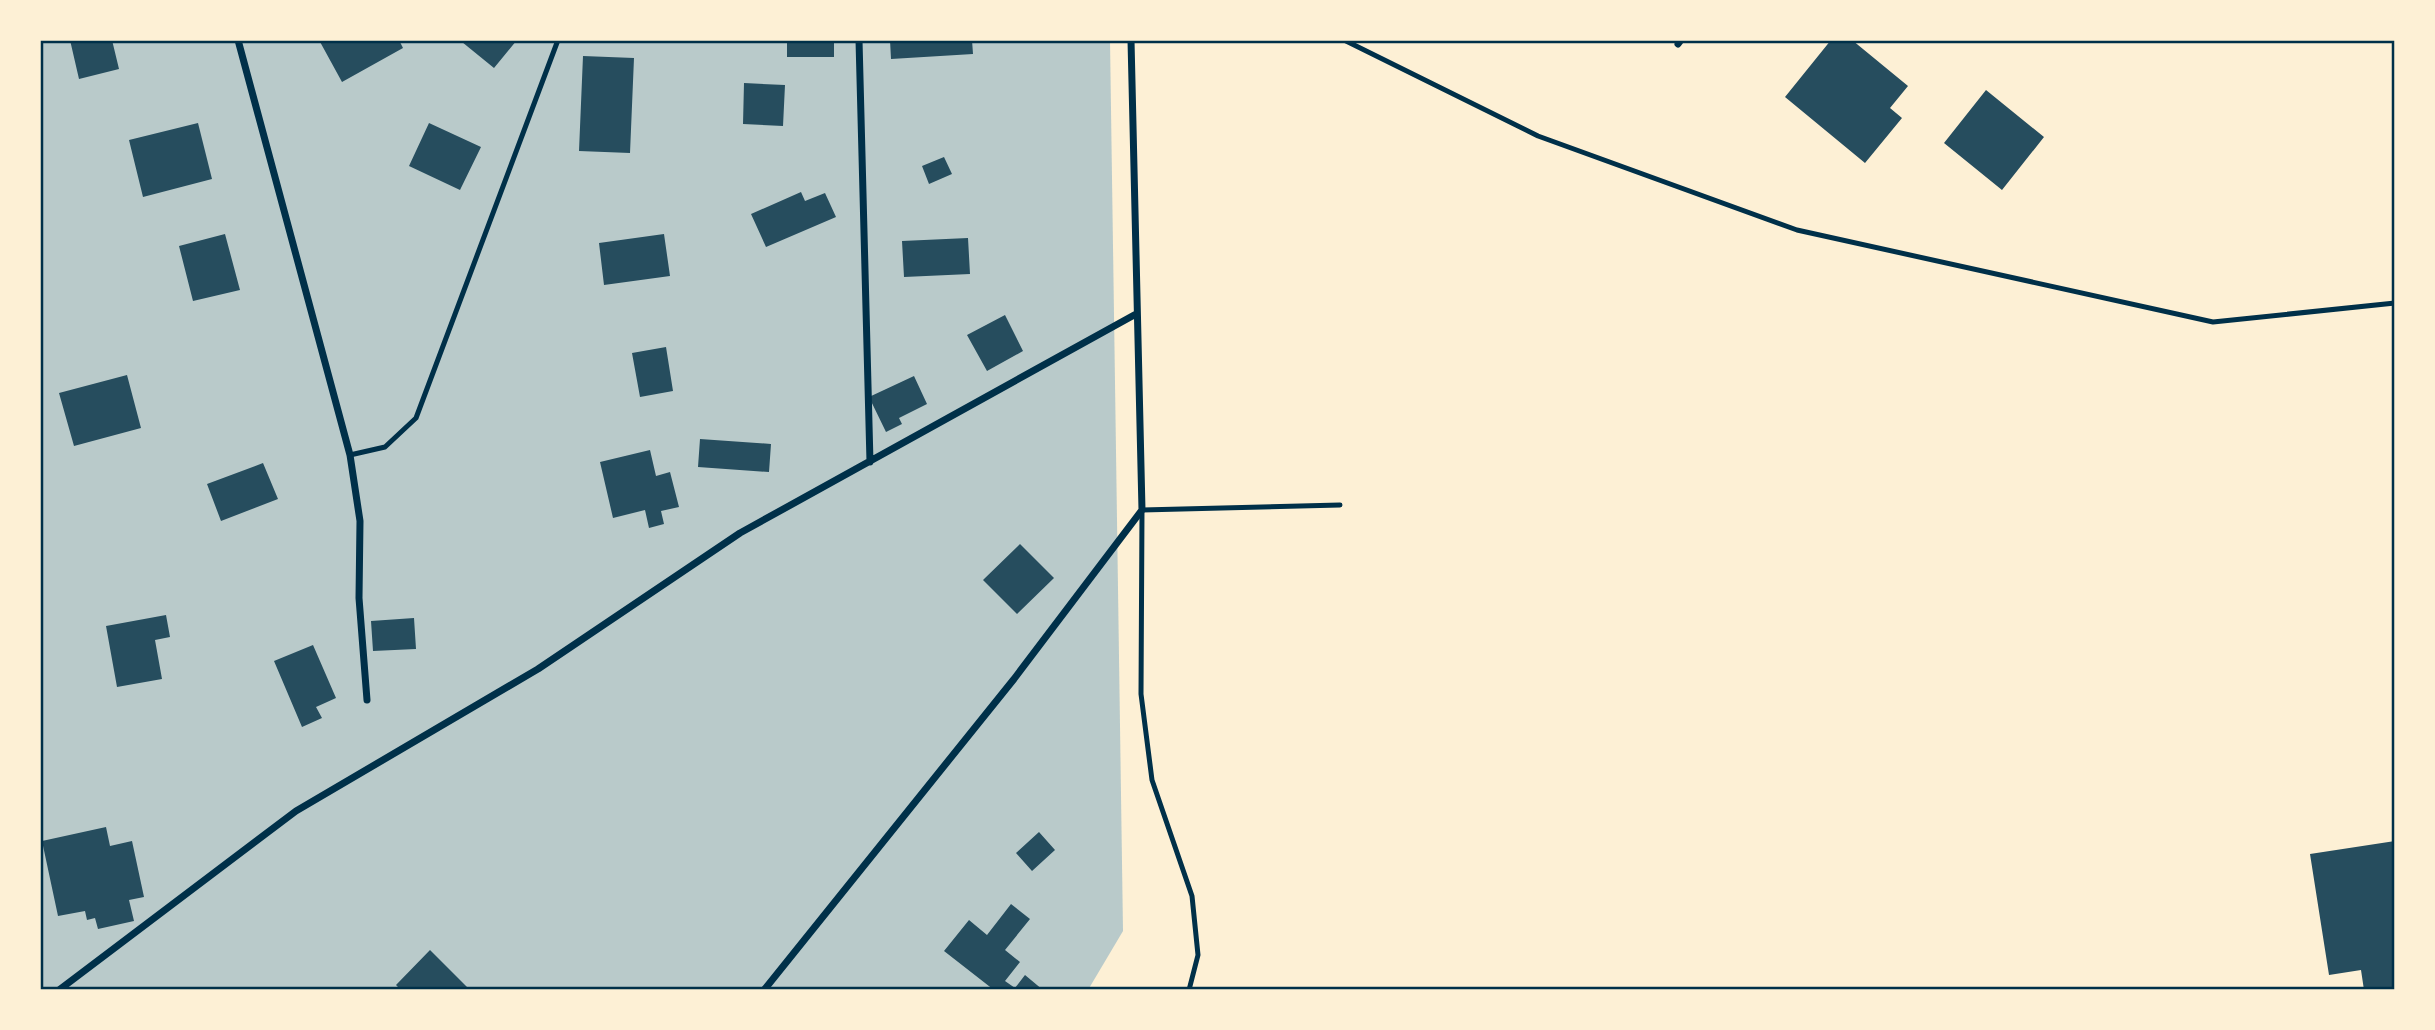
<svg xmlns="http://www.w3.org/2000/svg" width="2435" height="1030" font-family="'DM Sans',sans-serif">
	<rect width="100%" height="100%" fill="#fdf0d5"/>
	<path fill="#b9caca" d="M 40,40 L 1110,40 L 1123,931 L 1088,990 L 40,990 Z"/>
	<path fill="#264d5e" d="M 70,40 L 112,40 L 119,69 L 79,79 Z
		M 319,40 L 399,40 L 403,48 L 342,82 Z
		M 464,40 L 517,40 L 494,68 L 462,42 Z
		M 787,40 L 834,40 L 834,57 L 787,57 Z
		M 890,40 L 972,40 L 973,54 L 891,59 Z
		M 1831,40 L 1852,40 L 1908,86 L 1890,108 L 1902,118 L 1865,163 L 1785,97 Z
		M 583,56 L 634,58 L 630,153 L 579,151 Z
		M 744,83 L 785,85 L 783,126 L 743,124 Z
		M 1986,90 L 2044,137 L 2002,190 L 1944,143 Z
		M 198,123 L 212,179 L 143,197 L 129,140 Z
		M 429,123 L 481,147 L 460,190 L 409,166 Z
		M 944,157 L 952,174 L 929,184 L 922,166 Z
		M 801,192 L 805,201 L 825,193 L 836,217 L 766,247 L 751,214 Z
		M 225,234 L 240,290 L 193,301 L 179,246 Z
		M 664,234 L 670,276 L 604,285 L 599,243 Z
		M 968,238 L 970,274 L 904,277 L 902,241 Z
		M 1005,315 L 1023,351 L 987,371 L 967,335 Z
		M 666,347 L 673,391 L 640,397 L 632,353 Z
		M 127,375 L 141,428 L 74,446 L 59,393 Z
		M 914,376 L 927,404 L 899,418 L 902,424 L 886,432 L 869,397 Z
		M 700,439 L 771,444 L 769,472 L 698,467 Z
		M 650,450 L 656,476 L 670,472 L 679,507 L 661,511 L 664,524 L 649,528 L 645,510 L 613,518 L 600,462 Z
		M 263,463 L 278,499 L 221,521 L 207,484 Z
		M 1020,544 L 1054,578 L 1017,614 L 983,580 Z
		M 166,615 L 170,637 L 155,640 L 162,679 L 117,687 L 106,626 Z
		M 414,618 L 416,649 L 373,651 L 371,621 Z
		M 313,645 L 336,698 L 316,707 L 322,718 L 302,727 L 274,661 Z
		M 106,827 L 110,846 L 132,841 L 144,897 L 129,900 L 134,921 L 98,929 L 95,918 L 87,920 L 85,911 L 58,916 L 42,841 Z
		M 1039,832 L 1055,850 L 1032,871 L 1016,853 Z
		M 2395,841 L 2395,990 L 2364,990 L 2361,970 L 2329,975 L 2310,854 Z
		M 1011,904 L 1030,919 L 1005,950 L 1020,962 L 1005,981 L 1015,988 L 1025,975 L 1043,990 L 994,990 L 944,951 L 969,920 L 987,935 Z
		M 430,950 L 470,990 L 401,990 L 396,985 Z"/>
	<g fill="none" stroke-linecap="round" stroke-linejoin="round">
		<path stroke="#003049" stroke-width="5" d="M 1344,40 L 1538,136 L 1797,230 L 2213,322 L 2395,303
			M 350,455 L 385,447 L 416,418 L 558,40
			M 1189,990 L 1198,955 L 1192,896 L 1152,780 L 1141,694 L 1142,510 L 1340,505"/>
		<path stroke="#003049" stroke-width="7" d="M 238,40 L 350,455 L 360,521 L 359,598 L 367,700
			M 859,40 L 870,462
			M 1678,44 L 1681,40
			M 59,990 L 296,811 L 538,669 L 740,533 L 1136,314
			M 764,990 L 1014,679 L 1142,510 L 1131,40"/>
	</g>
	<rect width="2435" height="1030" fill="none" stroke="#fdf0d5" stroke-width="84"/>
	<rect x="42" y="42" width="2351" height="946" fill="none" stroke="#003049" stroke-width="2.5"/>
</svg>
